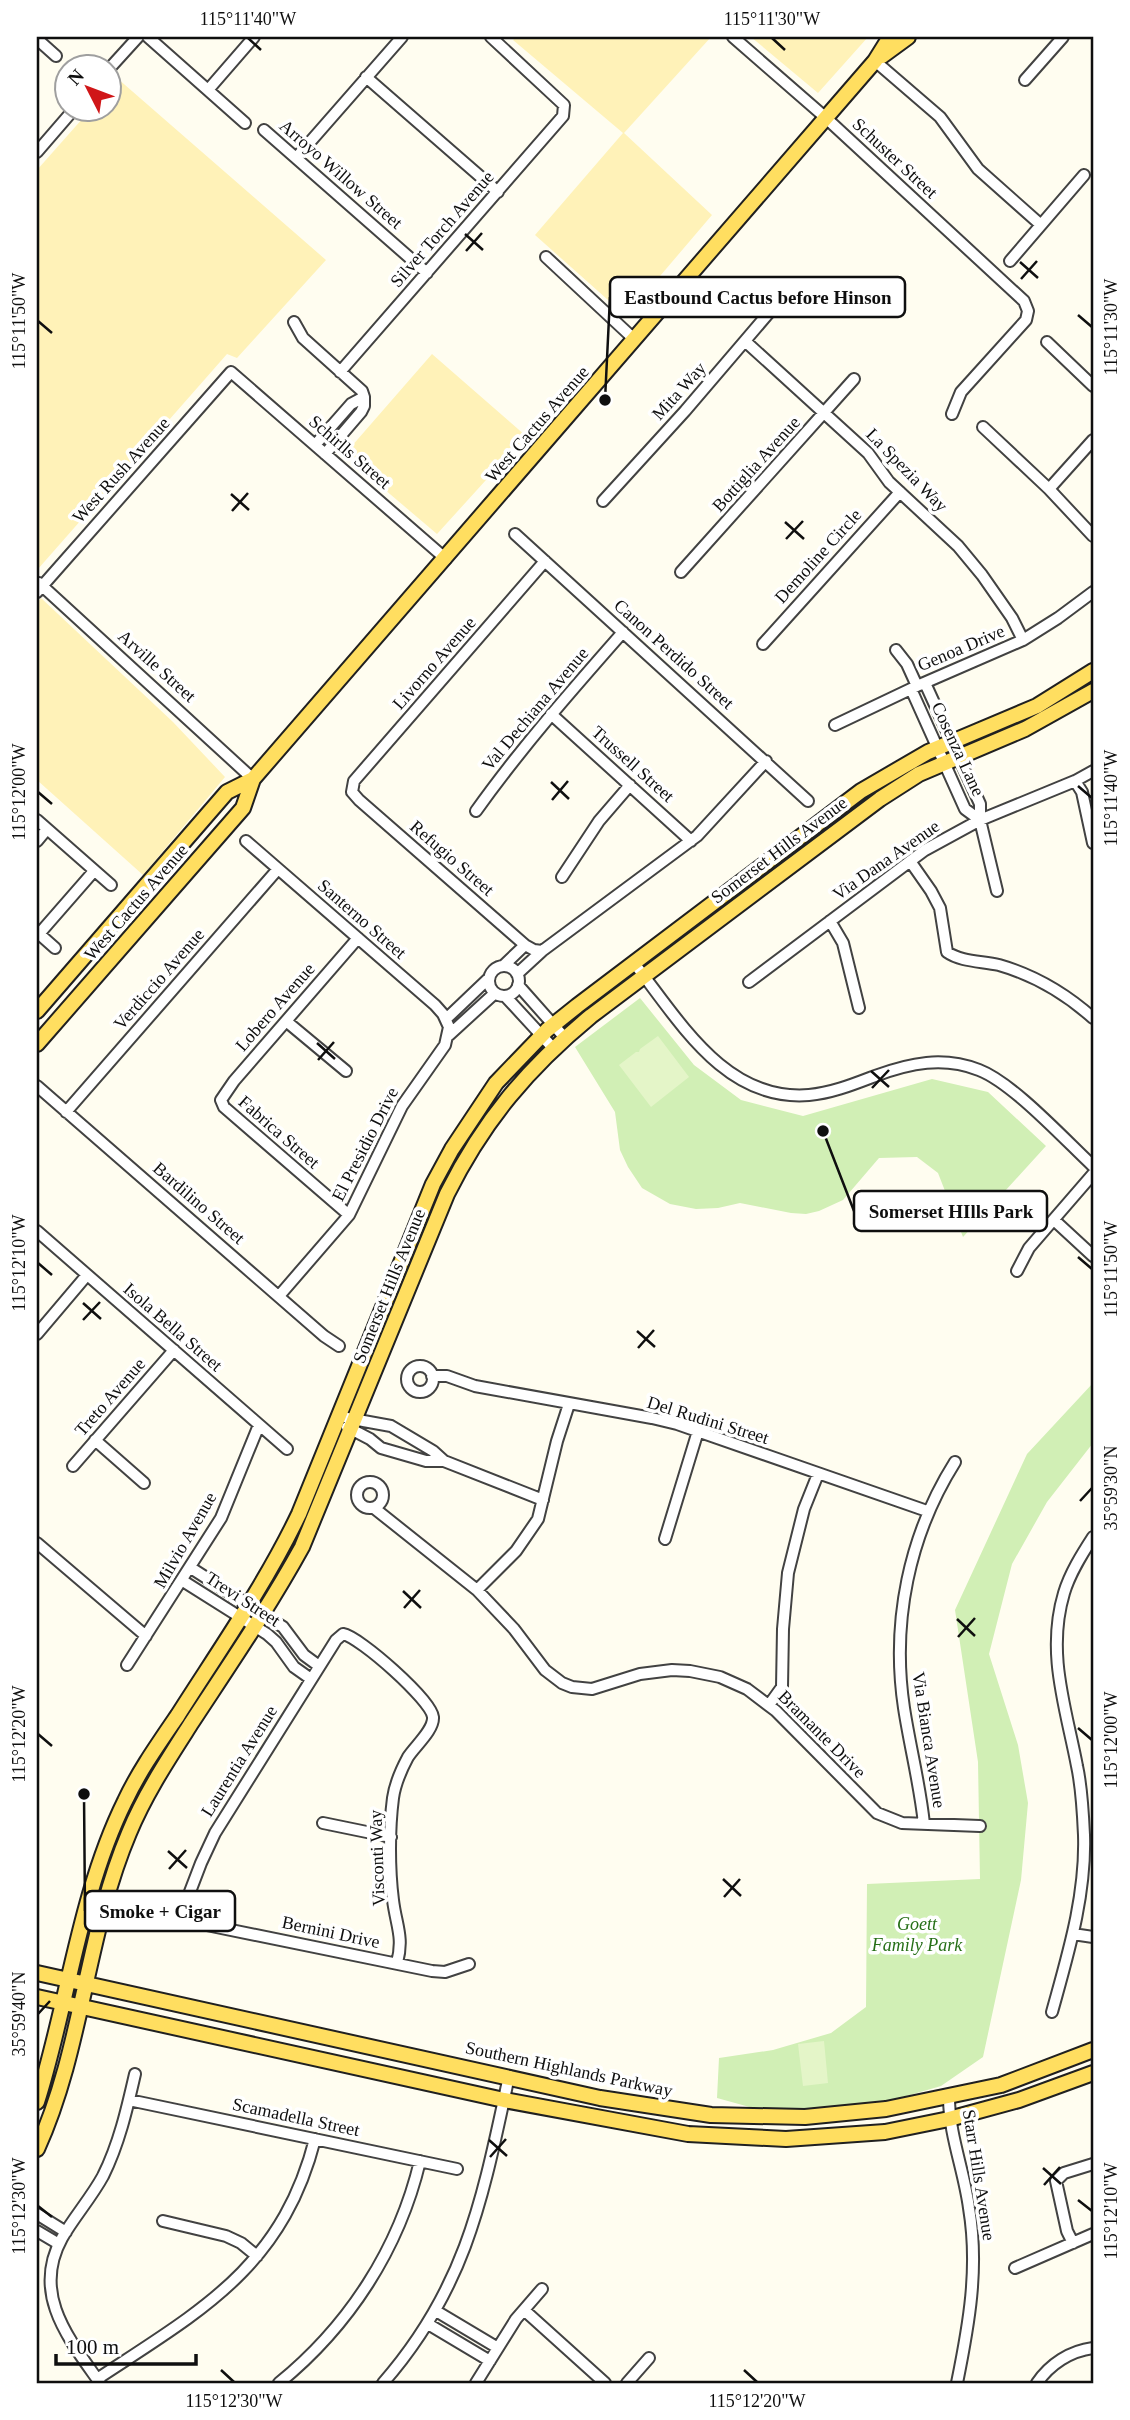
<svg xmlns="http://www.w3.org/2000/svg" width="1130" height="2420" font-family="'Times New Roman',serif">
	<rect width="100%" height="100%" fill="#fffdf0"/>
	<path fill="#d1efb5" d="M 640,998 L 694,1065 L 741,1100 L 803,1116 L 932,1079 L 988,1092 L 1046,1146 L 963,1237 L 938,1173 L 917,1157 L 879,1158 L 843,1200 L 819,1211 L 806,1214 L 791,1213 L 740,1203 L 718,1208 L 696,1209 L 670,1204 L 642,1188 L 628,1167 L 620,1150 L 615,1112 L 575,1047 Z
		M 1093,1383 L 1093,1443 L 1047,1502 L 1012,1564 L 989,1654 L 1018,1745 L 1028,1803 L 1021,1880 L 983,2057 L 941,2086 L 851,2112 L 779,2115 L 717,2098 L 719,2058 L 773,2050 L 831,2033 L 866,2007 L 867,1884 L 980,1879 L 978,1762 L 955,1610 L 1027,1454 Z"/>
	<path fill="#fff2b8" d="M 516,37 L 711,37 L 624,133 L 712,215 L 626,316 L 535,235 L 623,133 L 513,40 Z
		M 751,37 L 868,37 L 818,93 Z
		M 117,78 L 326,260 L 237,358 L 227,354 L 38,569 L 37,170 L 91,109 L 108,108 L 109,88 Z
		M 432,354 L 526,436 L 437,534 L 344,455 Z
		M 41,598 L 173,722 L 225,777 L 143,875 L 37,780 L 37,603 Z"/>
	<path fill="#e4f5c8" d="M 658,1036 L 689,1077 L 651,1107 L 619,1065 L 636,1052 L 639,1052 L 640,1049 Z
		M 824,2041 L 828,2083 L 803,2086 L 798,2044 Z"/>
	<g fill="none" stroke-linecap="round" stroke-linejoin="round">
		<g stroke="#424242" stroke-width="14">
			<path id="minor" d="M 148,37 L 245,123
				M 733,37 L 826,118 L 1024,301 L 1028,311 L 1026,320 L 961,392 L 952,414
				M 37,39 L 56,56
				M 875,61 L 940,117 L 978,169 L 1041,225
				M 108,70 L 138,37
				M 366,77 L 498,192
				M 1025,80 L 1063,37
				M 208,90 L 254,37
				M 264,130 L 427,273
				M 37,152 L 75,108
				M 296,158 L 402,37
				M 546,257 L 634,339
				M 1010,261 L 1084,175
				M 294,322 L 303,338 L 362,391 L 364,397
				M 746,342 L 868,453 L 889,482 L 958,546 L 982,575 L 1012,618 L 1023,640
				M 1047,342 L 1093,386
				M 340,372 L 563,116 L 564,105 L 491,37
				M 983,427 L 1049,489 L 1093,536
				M 315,445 L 351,404 L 364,397
				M 325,454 L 361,412 L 364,406 L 364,397
				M 1049,489 L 1093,440
				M 603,501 L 685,411 L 779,301
				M 515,534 L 808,801
				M 545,561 L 354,781 L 352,792 L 359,800 L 525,945 L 534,950 L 542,951 L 697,836 L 766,761
				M 681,572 L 854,379
				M 39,583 L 253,779
				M 37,592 L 231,372 L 446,559
				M 763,644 L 900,492
				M 896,650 L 907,664 L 917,686
				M 925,683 L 980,804 L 980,820 L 997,891
				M 911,689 L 965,809 L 980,820
				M 551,714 L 691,841
				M 835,725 L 917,686 L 1023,640 L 1058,618 L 1093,592
				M 1075,781 L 1082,792 L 1093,843
				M 476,811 C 521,748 572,690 623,632
				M 37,820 L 111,885
				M 37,841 L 47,829
				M 246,841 L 435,1005 L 443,1014 L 449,1027 L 445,1045 L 402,1106 L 349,1215 L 279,1296
				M 910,861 L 931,891 L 940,908 L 947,952 C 961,962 982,961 999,965 C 1034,975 1066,994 1093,1018
				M 562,877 L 599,821 L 630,785
				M 830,921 L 843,943 L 859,1008
				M 37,932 L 55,948
				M 39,934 L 94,871
				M 634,963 C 679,1020 725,1102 809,1095 C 832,1093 854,1084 875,1076 C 910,1063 943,1056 979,1070 C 1013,1083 1065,1140 1093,1166
				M 503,966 L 525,945
				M489 981a15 15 0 1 1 30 0a15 15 0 1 1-30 0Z
				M 517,974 L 542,951
				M 749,982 L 925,850 L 980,820 L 1075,781 L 1093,771
				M 518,985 L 565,1038
				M 505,996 L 553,1048
				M 446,1019 L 489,978
				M 286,1021 L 346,1071
				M 449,1035 L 495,993
				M 37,1086 L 324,1336 L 339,1346
				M 66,1112 L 278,869
				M 349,1215 L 224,1107 L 221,1100 L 234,1081 L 358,938
				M 1054,1220 L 1093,1256
				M 37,1231 L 287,1449
				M 1017,1271 L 1029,1248 L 1093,1174
				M 37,1334 L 87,1275
				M407 1379a13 13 0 1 1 26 0a13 13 0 1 1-26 0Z
				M 432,1376 L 447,1376 L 475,1386 L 652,1418 L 677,1424 L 927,1511
				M 347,1418 L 391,1426 L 433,1451 L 444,1461 L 543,1500
				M 347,1427 L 370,1439 L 381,1448 L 426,1461 L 444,1461
				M 95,1440 L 144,1483
				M 73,1466 L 174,1350
				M357 1495a13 13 0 1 1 26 0a13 13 0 1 1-26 0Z
				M 374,1508 L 477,1590 L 514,1629 L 545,1670 L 562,1683 L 572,1687 L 592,1689 L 640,1674 L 672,1670 L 690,1671 L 720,1677 L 747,1689 L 776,1711 L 877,1813 L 902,1823 L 980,1826
				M 665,1539 L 698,1431
				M 37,1543 L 146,1636
				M 191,1568 L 283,1627 L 304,1655 L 319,1666
				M 183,1581 L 267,1634 L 276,1642 L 294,1667 L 311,1679
				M 477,1590 L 516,1551 L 538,1519 L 557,1441 L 569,1404
				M 127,1665 L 221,1518 L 259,1425
				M 769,1705 L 782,1687 L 783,1629 L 788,1573 L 804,1509 L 818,1474
				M 323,1823 L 391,1837
				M 924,1824 C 920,1785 910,1747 904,1708 C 891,1622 909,1535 955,1462
				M 1073,1934 L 1093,1937
				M 397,1963 C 404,1937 396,1925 393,1900 C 389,1869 389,1829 393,1798 C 395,1784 401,1770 408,1757 C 415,1746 434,1730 433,1717 C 431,1700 360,1637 343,1634 L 336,1640 L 215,1833 L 201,1863 L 183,1910 L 192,1922 L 432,1971 L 445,1972 L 469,1964
				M 1052,2012 C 1068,1954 1086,1896 1084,1835 C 1083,1812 1082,1789 1077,1766 C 1066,1708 1046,1653 1064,1593 C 1070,1573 1082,1554 1093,1537
				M 949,2097 C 949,2135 964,2170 969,2208 C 979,2268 969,2324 957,2383
				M 129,2100 L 457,2169
				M 37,2214 L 66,2232
				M 163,2221 L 226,2236 L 241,2243 L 257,2256
				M 37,2231 L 59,2244
				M 1073,2243 L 1067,2231 L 1056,2181 L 1064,2173 L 1093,2164
				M 1015,2268 L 1093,2234
				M 524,2310 L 605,2383
				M 436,2311 L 498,2348
				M 428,2324 L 490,2361
				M 97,2379 C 200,2311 282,2268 315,2139
				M 100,2383 C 69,2339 31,2294 62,2238 C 74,2217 91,2198 103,2176 C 119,2144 127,2109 135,2074
				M 279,2383 C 349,2326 399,2249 420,2161
				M 383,2383 C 467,2287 483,2196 509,2076
				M 476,2383 L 516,2319 L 542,2289
				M 627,2383 L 649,2358
				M 1037,2383 C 1050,2364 1070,2351 1093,2348"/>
		</g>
		<g stroke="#202020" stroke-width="18">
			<path id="major" d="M 882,56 L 908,37
				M 37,1011 L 227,792 L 253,779 L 875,61 L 890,37
				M 37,1044 L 243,808 L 253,779
				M 37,1973 L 600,2098 L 711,2115 L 805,2117 L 886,2109 L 1001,2085 L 1093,2050
				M 37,1997 L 504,2100 L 688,2134 L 786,2139 L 885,2132 L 949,2119 L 1019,2100 L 1093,2073
				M 37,2102 C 68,2004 79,1894 125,1801 C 139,1771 159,1743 178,1715 C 220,1649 265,1585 299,1514 L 433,1184 L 452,1149 L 496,1083 L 547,1030 L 577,1006 L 861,791 L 928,752 L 1037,706 L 1093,671
				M 37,2149 C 83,2048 86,1934 129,1833 C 145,1794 169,1758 192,1722 C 230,1664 269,1607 302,1547 L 447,1194 C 484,1120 528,1068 591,1016 L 880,799 L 919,774 L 1025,729 L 1093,691"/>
		</g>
		<use href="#minor" stroke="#fff" stroke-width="10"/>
		<use href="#major" stroke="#ffde60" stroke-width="14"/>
	</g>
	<path fill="none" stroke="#0f0f0f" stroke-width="2.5" d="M 248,38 L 261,50M 772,38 L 785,50M 465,234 L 483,250M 466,251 L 482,233M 1020,262 L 1038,278M 1021,279 L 1037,261M 1078,315 L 1092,327M 38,321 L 52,333M 231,494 L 249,510M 232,511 L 248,493M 785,522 L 804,539M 786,539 L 803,521M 551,782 L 569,799M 1078,786 L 1092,798M 38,792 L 52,804M 552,800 L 568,781M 317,1043 L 335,1059M 318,1060 L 334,1042M 871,1071 L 889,1087M 872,1088 L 889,1070M 1078,1257 L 1092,1269M 38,1263 L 52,1275M 83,1303 L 101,1319M 83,1320 L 100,1302M 637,1331 L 655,1347M 638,1348 L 654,1330M 1080,1501 L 1092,1488M 403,1591 L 421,1608M 404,1608 L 420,1590M 957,1619 L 975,1636M 958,1637 L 975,1618M 1078,1728 L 1092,1740M 38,1734 L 52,1746M 168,1851 L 187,1868M 169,1869 L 186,1850M 723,1879 L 741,1896M 724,1897 L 740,1879M 38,2014 L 50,2001M 489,2140 L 507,2156M 490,2157 L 506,2139M 1043,2168 L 1061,2184M 1044,2185 L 1060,2167M 1078,2200 L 1092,2211M 38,2206 L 52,2217M 221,2370 L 234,2382M 744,2370 L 757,2382"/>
	<g text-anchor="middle" stroke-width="7" stroke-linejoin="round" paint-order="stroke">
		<g font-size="18" fill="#0f0f0f" stroke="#fff">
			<text transform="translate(895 158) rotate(43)" y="6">Schuster Street</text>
			<text transform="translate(341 174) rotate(41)" y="6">Arroyo Willow Street</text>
			<text transform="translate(442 229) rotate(-49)" y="6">Silver Torch Avenue</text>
			<text transform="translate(679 391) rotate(-48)" y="6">Mita Way</text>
			<text transform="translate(537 424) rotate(-49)" y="6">West Cactus Avenue</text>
			<text transform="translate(350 452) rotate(41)" y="6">Schirlls Street</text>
			<text transform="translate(756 464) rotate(-48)" y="6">Bottiglia Avenue</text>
			<text transform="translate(121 470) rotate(-48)" y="6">West Rush Avenue</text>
			<text transform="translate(907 470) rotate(46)" y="6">La Spezia Way</text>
			<text transform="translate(818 556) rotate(-48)" y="6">Demoline Circle</text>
			<text transform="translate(961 648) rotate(-23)" y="6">Genoa Drive</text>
			<text transform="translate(674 654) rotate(42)" y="6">Canon Perdido Street</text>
			<text transform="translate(434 663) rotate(-49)" y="6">Livorno Avenue</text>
			<text transform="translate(157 666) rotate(42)" y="6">Arville Street</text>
			<text transform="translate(535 709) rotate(-50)" y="6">Val Dechiana Avenue</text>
			<text transform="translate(958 749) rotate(65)" y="6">Cosenza Lane</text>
			<text transform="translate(633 764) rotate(42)" y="6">Trussell Street</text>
			<text transform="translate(779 850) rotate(-37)" y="6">Somerset Hills Avenue</text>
			<text transform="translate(452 858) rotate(41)" y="6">Refugio Street</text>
			<text transform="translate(886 860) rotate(-35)" y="6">Via Dana Avenue</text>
			<text transform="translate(136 902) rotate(-49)" y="6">West Cactus Avenue</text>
			<text transform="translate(362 919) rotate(41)" y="6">Santerno Street</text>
			<text transform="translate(159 979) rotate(-49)" y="6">Verdiccio Avenue</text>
			<text transform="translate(275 1007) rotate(-49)" y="6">Lobero Avenue</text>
			<text transform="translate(279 1132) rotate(41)" y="6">Fabrica Street</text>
			<text transform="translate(365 1144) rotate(-63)" y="6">El Presidio Drive</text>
			<text transform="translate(199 1203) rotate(41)" y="6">Bardilino Street</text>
			<text transform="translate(389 1286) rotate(-68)" y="6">Somerset Hills Avenue</text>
			<text transform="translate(173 1327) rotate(41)" y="6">Isola Bella Street</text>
			<text transform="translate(110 1397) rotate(-49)" y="6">Treto Avenue</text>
			<text transform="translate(708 1420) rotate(17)" y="6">Del Rudini Street</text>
			<text transform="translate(185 1540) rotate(-60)" y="6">Milvio Avenue</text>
			<text transform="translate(243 1599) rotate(33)" y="6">Trevi Street</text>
			<text transform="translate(822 1734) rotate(45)" y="6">Bramante Drive</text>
			<text transform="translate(929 1740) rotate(81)" y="6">Via Bianca Avenue</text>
			<text transform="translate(239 1761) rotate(-58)" y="6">Laurentia Avenue</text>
			<text transform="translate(377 1858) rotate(-92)" y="6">Visconti Way</text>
			<text transform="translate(331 1932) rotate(12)" y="6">Bernini Drive</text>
			<text transform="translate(569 2069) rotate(12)" y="6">Southern Highlands Parkway</text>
			<text transform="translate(296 2117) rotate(12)" y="6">Scamadella Street</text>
			<text transform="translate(979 2175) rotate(81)" y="6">Starr Hills Avenue</text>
		</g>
		<g font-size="18" font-style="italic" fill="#266f17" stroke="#fff">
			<text x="917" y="1930">Goett<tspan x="917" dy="21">Family Park</tspan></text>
		</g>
	</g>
	<path fill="none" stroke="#0f0f0f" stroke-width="2.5" d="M605 400L610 297M823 1131L854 1211M84 1794L85 1911"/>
	<g fill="#0f0f0f" stroke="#fff" stroke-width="2.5">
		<circle cx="605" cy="400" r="7"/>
		<circle cx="823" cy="1131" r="7"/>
		<circle cx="84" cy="1794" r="7"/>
	</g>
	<g fill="#fff" stroke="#0f0f0f" stroke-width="2.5">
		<rect x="610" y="277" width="295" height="40" rx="7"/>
		<rect x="854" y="1191" width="193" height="40" rx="7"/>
		<rect x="85" y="1891" width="150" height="40" rx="7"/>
	</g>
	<g font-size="19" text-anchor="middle" font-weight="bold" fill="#0f0f0f">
		<text x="758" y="304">Eastbound Cactus before Hinson</text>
		<text x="951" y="1218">Somerset HIlls Park</text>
		<text x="160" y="1918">Smoke + Cigar</text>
	</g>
	<rect width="1130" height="2420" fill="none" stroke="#ffffff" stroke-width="77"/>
	<g transform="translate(88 88) rotate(312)"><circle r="33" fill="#ffffff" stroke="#9f9f9f" stroke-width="2"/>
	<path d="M0-5L12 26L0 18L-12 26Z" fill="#d01618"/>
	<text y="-10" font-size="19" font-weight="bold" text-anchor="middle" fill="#0f0f0f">N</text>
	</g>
	<path d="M56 2354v10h140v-10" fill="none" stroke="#0f0f0f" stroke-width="3.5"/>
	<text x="66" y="2354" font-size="21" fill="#0f0f0f" stroke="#ffffff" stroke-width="5" paint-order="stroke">100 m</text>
	<rect x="38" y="38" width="1054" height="2344" fill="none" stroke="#0f0f0f" stroke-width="2.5"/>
	<g font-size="18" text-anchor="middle" fill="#0f0f0f">
		<text x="248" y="25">115°11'40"W</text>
		<text x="772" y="25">115°11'30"W</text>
		<text transform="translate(19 321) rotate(-90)" y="6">115°11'50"W</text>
		<text transform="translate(1111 327) rotate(-90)" y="6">115°11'30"W</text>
		<text transform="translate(19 792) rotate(-90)" y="6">115°12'00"W</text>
		<text transform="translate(1111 798) rotate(-90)" y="6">115°11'40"W</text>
		<text transform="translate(19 1263) rotate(-90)" y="6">115°12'10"W</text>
		<text transform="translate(1111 1269) rotate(-90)" y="6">115°11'50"W</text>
		<text transform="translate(1111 1488) rotate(-90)" y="6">35°59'30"N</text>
		<text transform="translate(19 1734) rotate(-90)" y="6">115°12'20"W</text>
		<text transform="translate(1111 1740) rotate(-90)" y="6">115°12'00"W</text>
		<text transform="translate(19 2014) rotate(-90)" y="6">35°59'40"N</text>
		<text transform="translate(19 2206) rotate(-90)" y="6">115°12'30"W</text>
		<text transform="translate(1111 2211) rotate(-90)" y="6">115°12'10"W</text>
		<text x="234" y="2407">115°12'30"W</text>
		<text x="757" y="2407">115°12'20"W</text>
	</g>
</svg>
